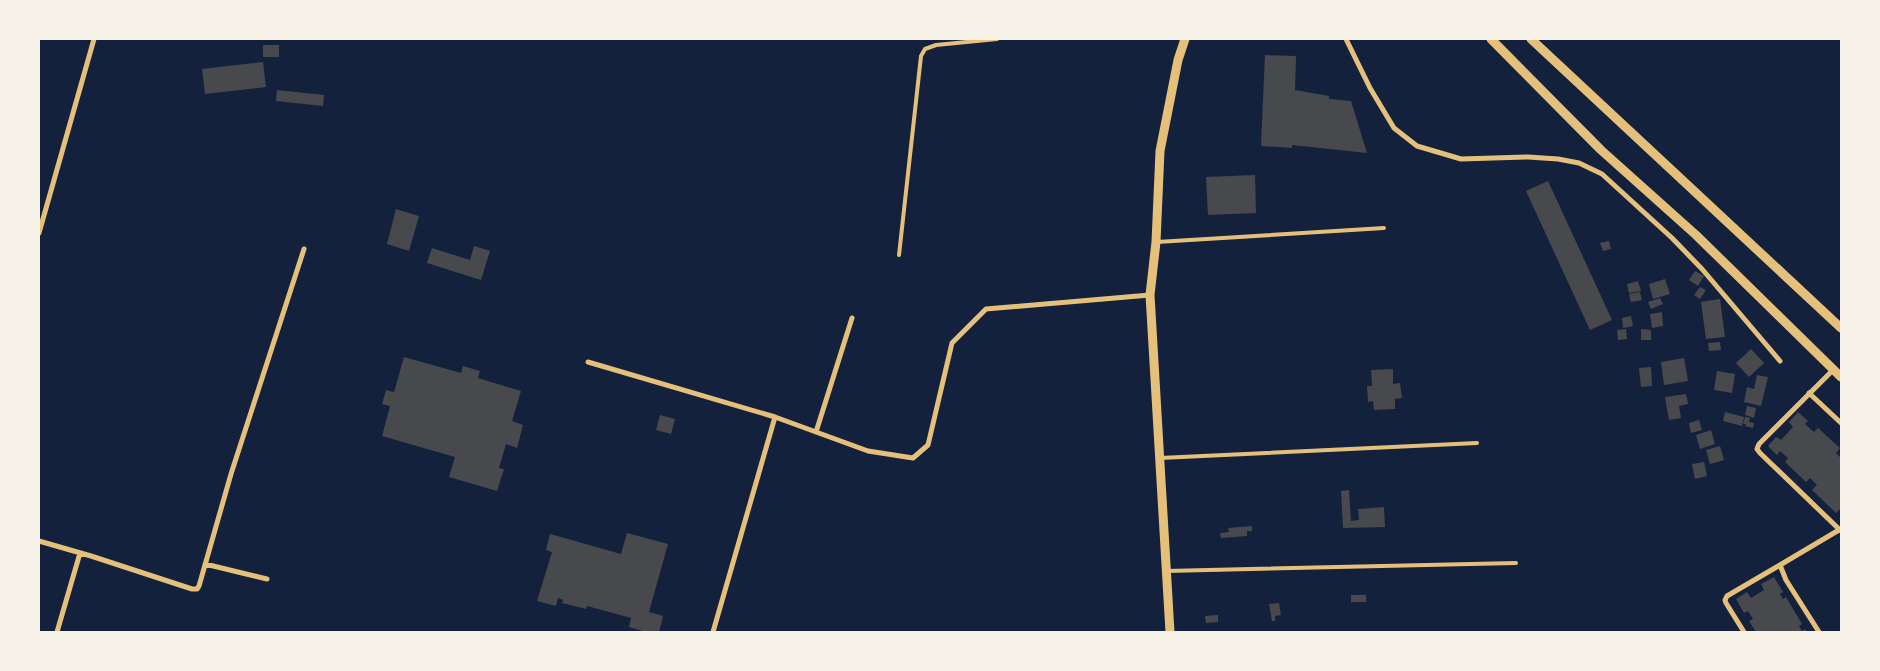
<svg xmlns="http://www.w3.org/2000/svg" width="1880" height="671" font-family="'Fira Sans Condensed',sans-serif">
	<rect width="100%" height="100%" fill="#14213d"/>
	<path fill="#48494c" d="M 263,45 L 279,45 L 279,57 L 263,57 Z
		M 1265,55 L 1296,56 L 1295,90 L 1329,96 L 1329,99 L 1351,101 L 1367,153 L 1292,145 L 1292,148 L 1261,146 Z
		M 263,62 L 266,87 L 205,94 L 202,69 Z
		M 277,90 L 324,95 L 323,106 L 276,101 Z
		M 1255,175 L 1256,213 L 1208,215 L 1206,177 Z
		M 1548,181 L 1612,320 L 1590,330 L 1526,191 Z
		M 396,209 L 419,216 L 409,251 L 387,244 Z
		M 1609,241 L 1611,249 L 1603,251 L 1600,243 Z
		M 474,246 L 490,251 L 481,280 L 427,263 L 432,248 L 470,260 Z
		M 1695,271 L 1704,276 L 1698,286 L 1689,280 Z
		M 1665,279 L 1670,294 L 1653,299 L 1649,284 Z
		M 1638,281 L 1641,291 L 1629,293 L 1627,284 Z
		M 1700,287 L 1706,290 L 1700,299 L 1694,295 Z
		M 1640,292 L 1642,300 L 1631,302 L 1629,294 Z
		M 1660,298 L 1663,304 L 1651,309 L 1648,302 Z
		M 1720,299 L 1725,337 L 1706,339 L 1701,302 Z
		M 1662,312 L 1663,326 L 1652,328 L 1650,314 Z
		M 1631,316 L 1633,326 L 1623,328 L 1622,318 Z
		M 1626,329 L 1627,339 L 1618,340 L 1617,330 Z
		M 1641,329 L 1651,330 L 1651,340 L 1641,340 Z
		M 1720,342 L 1721,350 L 1709,351 L 1708,343 Z
		M 1751,349 L 1764,363 L 1749,377 L 1736,363 Z
		M 404,357 L 461,373 L 463,366 L 480,371 L 478,378 L 521,391 L 512,421 L 523,425 L 517,448 L 506,444 L 499,468 L 504,469 L 497,491 L 449,477 L 455,457 L 382,436 L 390,406 L 382,404 L 386,390 L 394,392 Z
		M 1684,358 L 1688,381 L 1664,385 L 1661,362 Z
		M 1651,367 L 1652,386 L 1641,387 L 1639,368 Z
		M 1393,369 L 1393,384 L 1400,383 L 1402,398 L 1395,399 L 1395,409 L 1374,410 L 1373,401 L 1368,402 L 1367,386 L 1372,386 L 1371,370 Z
		M 1717,371 L 1735,374 L 1732,393 L 1714,390 Z
		M 1757,375 L 1768,377 L 1761,406 L 1744,402 L 1747,387 L 1754,389 Z
		M 1686,394 L 1688,404 L 1679,406 L 1681,418 L 1669,420 L 1665,397 Z
		M 1747,406 L 1756,408 L 1754,418 L 1745,415 Z
		M 1725,412 L 1744,417 L 1742,426 L 1723,421 Z
		M 1798,412 L 1808,421 L 1805,424 L 1814,432 L 1818,428 L 1840,448 L 1836,453 L 1841,458 L 1841,510 L 1840,509 L 1836,513 L 1812,490 L 1817,485 L 1810,478 L 1806,482 L 1785,462 L 1788,458 L 1780,451 L 1777,455 L 1768,446 L 1776,437 L 1781,440 L 1793,427 L 1789,422 Z
		M 660,415 L 675,419 L 671,434 L 656,430 Z
		M 1745,417 L 1750,418 L 1749,422 L 1754,423 L 1753,428 L 1745,426 L 1746,424 L 1743,424 Z
		M 1699,420 L 1702,430 L 1691,433 L 1689,423 Z
		M 1711,430 L 1715,444 L 1700,449 L 1696,435 Z
		M 1720,446 L 1724,460 L 1710,464 L 1706,450 Z
		M 1704,462 L 1707,476 L 1695,479 L 1692,464 Z
		M 1349,490 L 1351,521 L 1359,520 L 1358,509 L 1384,507 L 1385,527 L 1343,528 L 1341,491 Z
		M 1252,526 L 1252,531 L 1247,531 L 1247,536 L 1221,538 L 1220,533 L 1229,532 L 1228,528 Z
		M 627,533 L 668,544 L 649,612 L 663,616 L 659,632 L 646,632 L 629,627 L 631,618 L 587,606 L 586,609 L 562,603 L 563,600 L 558,598 L 556,606 L 537,601 L 552,552 L 546,550 L 550,534 L 621,554 Z
		M 1774,577 L 1783,592 L 1780,594 L 1783,599 L 1786,597 L 1802,624 L 1799,626 L 1802,631 L 1805,629 L 1807,632 L 1756,632 L 1749,621 L 1753,619 L 1748,611 L 1744,613 L 1736,599 L 1747,592 L 1751,598 L 1764,590 L 1761,584 Z
		M 1351,595 L 1366,595 L 1366,602 L 1351,602 Z
		M 1279,603 L 1281,615 L 1275,616 L 1275,621 L 1272,621 L 1269,604 Z
		M 1218,615 L 1218,622 L 1206,623 L 1205,616 Z"/>
	<g fill="none" stroke-linecap="round" stroke-linejoin="round">
		<path stroke="#e5c07b" stroke-width="4" d="M 1157,242 L 1384,228
			M 899,255 L 921,56 L 925,49 L 936,45 L 997,39
			M 1160,458 L 1477,443
			M 1166,571 L 1516,563"/>
		<path stroke="#e5c07b" stroke-width="5" d="M 1346,39 L 1370,88 L 1394,128 L 1417,146 L 1461,159 L 1528,157 L 1558,159 L 1579,163 L 1602,174 L 1672,238 L 1702,269 L 1780,361
			M 39,233 L 94,39
			M 588,362 L 775,417 L 868,451 L 913,458 L 928,445 L 952,343 L 986,309 L 1150,295
			M 1834,369 L 1759,444 L 1757,449 L 1760,453 L 1841,531
			M 1809,393 L 1841,423
			M 816,432 L 852,318
			M 39,541 L 91,556 L 192,589 L 197,589 L 199,586 L 231,474 L 304,249
			M 205,564 L 267,579
			M 57,632 L 80,553
			M 713,632 L 775,417
			M 1744,632 L 1726,603 L 1725,600 L 1727,596 L 1780,565
			M 1819,632 L 1786,580 L 1780,565 L 1839,530"/>
		<path stroke="#e5c07b" stroke-width="9" d="M 1491,39 L 1601,150 L 1696,235 L 1841,377
			M 1531,39 L 1841,328
			M 1170,632 L 1150,295 L 1156,242 L 1160,151 L 1178,60 L 1185,39"/>
	</g>
	<rect width="1880" height="671" fill="none" stroke="#f6f1e7" stroke-width="80"/>
</svg>
